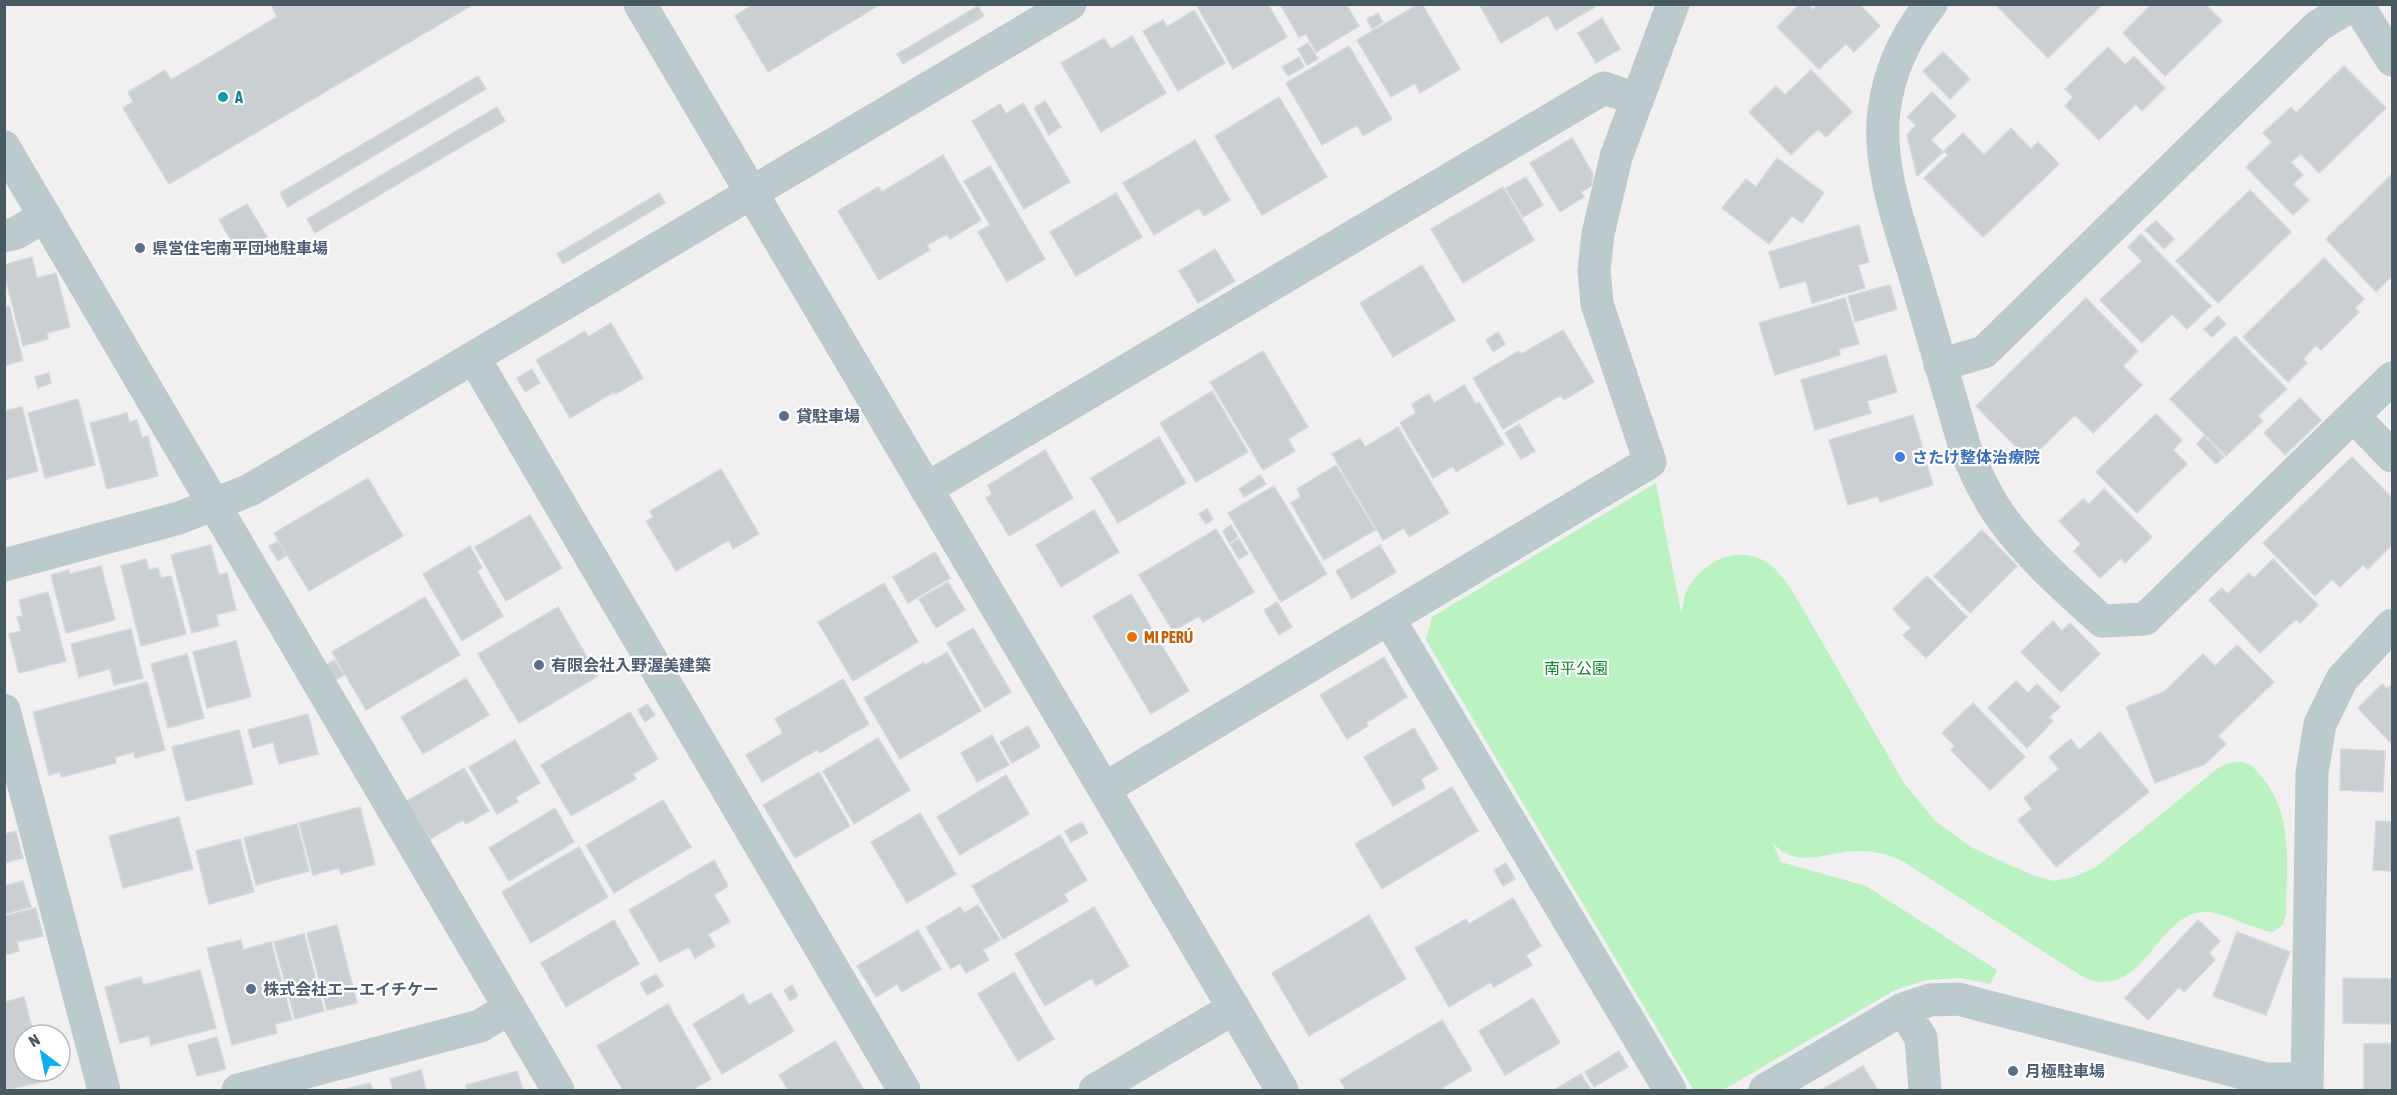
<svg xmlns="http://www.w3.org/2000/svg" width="2397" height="1095" font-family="'Asap Condensed','Noto Sans JP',sans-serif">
	<rect width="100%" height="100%" fill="#f2eff0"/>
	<path fill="#bbf2c2" d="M 1656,483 L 1681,612 C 1684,606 1683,597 1687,590 C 1704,559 1742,542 1772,566 C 1779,572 1785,581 1790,587 L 1904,783 L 1936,822 L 1973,848 L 2032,875 L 2053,881 L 2074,877 L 2096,867 L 2218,768 C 2237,758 2249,759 2262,777 C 2295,818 2286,865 2286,914 L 2283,925 L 2273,932 C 2251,930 2222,910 2202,912 C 2159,917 2147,984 2101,982 C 2095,982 2088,979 2083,977 L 1904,862 C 1889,855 1876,851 1859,851 C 1827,851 1796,871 1772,842 L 1781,862 L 1866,886 L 1997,970 L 1990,984 L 1960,978 L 1927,980 L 1895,990 L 1723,1090 L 1693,1089 L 1426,640 L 1432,617 Z"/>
	<path fill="#c9cfd3" stroke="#d3d8dc" stroke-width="1.5" d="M 276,4 L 474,4 L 169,184 L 123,108 L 133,102 L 128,92 L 165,70 L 171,80 L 277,17 L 272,7 Z
		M 754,4 L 881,4 L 768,72 L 735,16 Z
		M 1196,4 L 1268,4 L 1287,37 L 1233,69 Z
		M 1280,4 L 1346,4 L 1359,26 L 1316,52 L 1306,34 L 1299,37 Z
		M 1419,4 L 1422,4 L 1460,69 L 1420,93 L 1415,83 L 1391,97 L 1357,40 Z
		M 1479,4 L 1594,4 L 1595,7 L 1556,30 L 1548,15 L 1501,43 Z
		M 1800,4 L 1808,4 L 1813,10 L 1818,4 L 1859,4 L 1880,26 L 1854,52 L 1846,44 L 1819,69 L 1777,27 Z
		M 1995,4 L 2103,4 L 2048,58 Z
		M 2152,4 L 2205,4 L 2222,21 L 2165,76 L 2123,33 Z
		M 978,6 L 984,16 L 903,64 L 897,54 Z
		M 1194,10 L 1225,63 L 1178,91 L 1143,31 L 1163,20 L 1167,27 Z
		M 1378,13 L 1383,22 L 1372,29 L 1367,19 Z
		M 1602,18 L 1620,49 L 1596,63 L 1578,33 Z
		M 1132,36 L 1166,93 L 1101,132 L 1061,63 L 1104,38 L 1111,49 Z
		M 1308,43 L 1318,59 L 1307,65 L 1298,49 Z
		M 1349,46 L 1392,119 L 1363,136 L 1357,125 L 1322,145 L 1286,83 Z
		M 2108,47 L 2125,65 L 2134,56 L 2165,88 L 2142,111 L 2136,104 L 2099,140 L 2065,106 L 2073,97 L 2065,89 Z
		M 1943,52 L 1970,79 L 1950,99 L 1923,71 Z
		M 1299,57 L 1304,67 L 1288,76 L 1282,67 Z
		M 2344,66 L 2386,108 L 2319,173 L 2301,154 L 2291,162 L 2303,175 L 2293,184 L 2309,200 L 2293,215 L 2246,167 L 2272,142 L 2263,133 L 2291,107 L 2296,113 Z
		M 1811,70 L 1852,112 L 1826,137 L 1818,129 L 1791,155 L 1749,112 L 1776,86 L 1785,95 Z
		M 478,76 L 486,89 L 288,207 L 280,193 Z
		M 1932,92 L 1956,116 L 1931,140 L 1943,152 L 1917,176 L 1907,135 L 1916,125 L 1907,117 Z
		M 1279,97 L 1327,177 L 1262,215 L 1215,136 Z
		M 1045,101 L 1061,127 L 1049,135 L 1034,108 Z
		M 1023,103 L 1070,182 L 1024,209 L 972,121 L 1000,104 L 1006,114 Z
		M 497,107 L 505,121 L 315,233 L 307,219 Z
		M 2011,128 L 2031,149 L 2038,142 L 2059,164 L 1983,237 L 1924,178 L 1948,155 L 1944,151 L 1963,133 L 1984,155 Z
		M 1572,138 L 1593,174 L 1591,186 L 1581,192 L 1584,197 L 1560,212 L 1530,163 Z
		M 1195,140 L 1230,200 L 1204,216 L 1199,208 L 1154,235 L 1123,183 Z
		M 943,155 L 981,220 L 950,239 L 947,234 L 927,245 L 930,250 L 879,280 L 838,211 L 878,187 L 882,192 Z
		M 1777,158 L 1824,193 L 1802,223 L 1792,216 L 1769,244 L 1722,208 L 1746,179 L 1756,187 Z
		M 990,166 L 1045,259 L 1007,282 L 978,232 L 990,225 L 964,181 Z
		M 2392,174 L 2392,276 L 2376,292 L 2326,239 Z
		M 1526,177 L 1543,205 L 1523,217 L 1506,188 Z
		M 1503,187 L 1534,240 L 1463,283 L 1431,229 Z
		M 2250,190 L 2291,232 L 2218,303 L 2176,261 Z
		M 659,193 L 665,203 L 563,264 L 557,254 Z
		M 1116,193 L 1142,237 L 1076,276 L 1050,232 Z
		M 247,204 L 268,238 L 240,255 L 219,220 Z
		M 2156,221 L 2174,239 L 2164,249 L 2145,230 Z
		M 1859,225 L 1869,262 L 1858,265 L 1865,288 L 1812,303 L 1806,281 L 1780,288 L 1769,252 Z
		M 2141,234 L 2211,306 L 2187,329 L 2172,314 L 2142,343 L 2100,300 L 2142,261 L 2128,247 Z
		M 1215,249 L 1235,281 L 1198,303 L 1179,271 Z
		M 32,257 L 37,278 L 56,273 L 70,327 L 47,333 L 48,339 L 23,346 L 4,273 L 4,265 Z
		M 2324,258 L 2364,299 L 2355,308 L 2359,312 L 2321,350 L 2316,345 L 2303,359 L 2307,363 L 2288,382 L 2243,337 Z
		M 1422,265 L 1455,320 L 1393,357 L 1360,303 Z
		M 1890,285 L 1897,309 L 1855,322 L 1848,296 Z
		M 1845,298 L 1859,344 L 1839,349 L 1840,355 L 1775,375 L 1759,323 Z
		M 2086,298 L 2138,351 L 2123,366 L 2142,385 L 2093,433 L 2075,415 L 2029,460 L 1976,406 Z
		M 9,306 L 23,360 L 4,366 L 4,307 Z
		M 2218,316 L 2226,324 L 2212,337 L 2204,329 Z
		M 611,323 L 643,378 L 616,394 L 614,392 L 570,418 L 536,360 L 585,331 L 588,337 Z
		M 1563,330 L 1594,382 L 1564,400 L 1561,395 L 1503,429 L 1473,378 L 1519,351 L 1521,354 Z
		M 1498,332 L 1505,344 L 1493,352 L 1486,340 Z
		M 2235,336 L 2287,389 L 2258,416 L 2263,421 L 2226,456 L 2170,399 Z
		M 1263,351 L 1308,427 L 1288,439 L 1295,451 L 1263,470 L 1210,382 Z
		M 1886,355 L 1897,392 L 1867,401 L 1871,413 L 1815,430 L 1801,380 Z
		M 532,369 L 540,383 L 525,392 L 517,378 Z
		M 49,373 L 51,383 L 38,388 L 35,377 Z
		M 1464,385 L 1476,404 L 1479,402 L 1504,444 L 1456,472 L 1453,466 L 1433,478 L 1400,423 L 1416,413 L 1412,404 L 1429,394 L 1434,403 Z
		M 1212,391 L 1248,452 L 1196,482 L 1160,423 Z
		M 2300,398 L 2321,420 L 2285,455 L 2264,433 Z
		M 78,399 L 95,465 L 45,478 L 28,413 Z
		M 22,407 L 38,471 L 4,480 L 4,411 Z
		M 127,413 L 129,422 L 137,420 L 142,438 L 148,436 L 158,476 L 107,489 L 90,423 Z
		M 2156,414 L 2182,440 L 2173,450 L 2187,464 L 2137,513 L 2096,472 Z
		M 1913,415 L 1933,485 L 1880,502 L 1878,496 L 1848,505 L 1829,440 Z
		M 1519,424 L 1535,451 L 1521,459 L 1505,433 Z
		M 1398,427 L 1449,513 L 1409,537 L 1404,528 L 1383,540 L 1332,454 L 1360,438 L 1365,447 Z
		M 2204,436 L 2224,457 L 2216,464 L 2197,444 Z
		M 1159,437 L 1186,483 L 1118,523 L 1091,478 Z
		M 1045,450 L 1073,498 L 1009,536 L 986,498 L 992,494 L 988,485 Z
		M 2352,457 L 2392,498 L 2392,545 L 2368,569 L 2363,565 L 2340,587 L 2332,579 L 2315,596 L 2263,543 Z
		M 1336,465 L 1375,530 L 1324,560 L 1291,503 L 1301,497 L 1297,489 Z
		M 721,469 L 759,534 L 733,549 L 729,540 L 676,571 L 646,521 L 653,517 L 650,511 Z
		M 1260,475 L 1266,484 L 1244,497 L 1239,489 Z
		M 368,478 L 403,536 L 309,591 L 274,533 Z
		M 1274,486 L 1327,574 L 1281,602 L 1228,513 Z
		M 2104,489 L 2152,537 L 2125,563 L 2121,558 L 2100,578 L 2074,551 L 2081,544 L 2059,521 L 2083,499 L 2089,504 Z
		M 1207,509 L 1213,519 L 1206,524 L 1199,514 Z
		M 1094,510 L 1119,552 L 1061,587 L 1036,545 Z
		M 530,515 L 562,568 L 506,601 L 475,547 Z
		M 1231,525 L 1238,537 L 1229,543 L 1223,531 Z
		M 1216,529 L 1254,592 L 1203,622 L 1199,616 L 1173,631 L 1139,575 Z
		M 1982,530 L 2017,566 L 1970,613 L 1934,576 Z
		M 1239,539 L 1248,554 L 1239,559 L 1230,544 Z
		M 278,541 L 286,556 L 278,561 L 269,546 Z
		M 211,545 L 219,575 L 227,573 L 236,610 L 216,615 L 219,626 L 192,633 L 171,555 Z
		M 1380,545 L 1396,572 L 1352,599 L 1336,571 Z
		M 470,546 L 482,568 L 477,571 L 503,616 L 462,641 L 423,574 Z
		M 935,552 L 950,578 L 908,603 L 893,577 Z
		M 146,559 L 149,570 L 158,568 L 161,578 L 171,576 L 186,634 L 141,646 L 121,566 Z
		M 2273,559 L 2318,605 L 2300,623 L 2296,619 L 2260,653 L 2209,600 L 2222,588 L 2227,594 L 2249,573 L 2254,578 Z
		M 101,566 L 115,620 L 66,633 L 51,575 L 69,570 L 70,574 Z
		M 1927,576 L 1967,617 L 1926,658 L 1903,635 L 1911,628 L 1893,609 Z
		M 948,582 L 965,610 L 936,628 L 919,599 Z
		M 884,583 L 918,642 L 853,681 L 818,622 Z
		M 48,592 L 66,661 L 19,673 L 9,634 L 21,631 L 17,617 L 23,616 L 19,600 Z
		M 1131,594 L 1189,691 L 1151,714 L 1093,616 Z
		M 425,597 L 460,655 L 366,710 L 332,652 Z
		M 1277,602 L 1292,627 L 1279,635 L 1264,610 Z
		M 558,607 L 598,676 L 519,723 L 478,654 Z
		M 2053,621 L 2062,631 L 2070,623 L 2100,654 L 2061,692 L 2021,652 Z
		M 973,628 L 1011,692 L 985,708 L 947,643 Z
		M 131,629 L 143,678 L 114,685 L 110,669 L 79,677 L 71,644 Z
		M 236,641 L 251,697 L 207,708 L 193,652 Z
		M 2237,645 L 2274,682 L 2218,736 L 2226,744 L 2205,764 L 2155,783 L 2126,707 L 2164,692 L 2203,654 L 2215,666 Z
		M 947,652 L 981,711 L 900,759 L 864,698 L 924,662 L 925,665 Z
		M 187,654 L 204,718 L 168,728 L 151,664 Z
		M 1384,657 L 1407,697 L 1366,723 L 1368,726 L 1347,739 L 1320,695 Z
		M 334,660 L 344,675 L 336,680 L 326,665 Z
		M 466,678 L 489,715 L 423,754 L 401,717 Z
		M 843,679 L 869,724 L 820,753 L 818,749 L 762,782 L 746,755 L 783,733 L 775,719 Z
		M 2016,681 L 2028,693 L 2037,684 L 2060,707 L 2049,717 L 2053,721 L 2027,748 L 1988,708 Z
		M 147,682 L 165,750 L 135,758 L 134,752 L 115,757 L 116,763 L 61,777 L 60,772 L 49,775 L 33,712 Z
		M 2382,684 L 2387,689 L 2392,684 L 2392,744 L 2358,708 Z
		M 1973,703 L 2025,757 L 1990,790 L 1951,750 L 1955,746 L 1942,733 Z
		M 647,704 L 655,715 L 645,722 L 638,710 Z
		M 630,712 L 658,759 L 633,774 L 636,779 L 571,816 L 541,765 Z
		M 308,714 L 318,754 L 279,764 L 273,742 L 253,748 L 248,730 Z
		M 1028,726 L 1040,747 L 1012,763 L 1000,742 Z
		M 1414,728 L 1438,769 L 1421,779 L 1425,788 L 1393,806 L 1364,757 Z
		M 239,730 L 253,784 L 186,801 L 172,747 Z
		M 2100,732 L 2149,792 L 2056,867 L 2018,820 L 2032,809 L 2024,798 L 2059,769 L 2049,757 L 2071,739 L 2079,750 Z
		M 992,735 L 1009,765 L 977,782 L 961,753 Z
		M 878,738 L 910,790 L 854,824 L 823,771 Z
		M 515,740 L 540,783 L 516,797 L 518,802 L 497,814 L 469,767 Z
		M 2341,749 L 2385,751 L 2383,792 L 2340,790 Z
		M 464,768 L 489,811 L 466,824 L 463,820 L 430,839 L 407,801 Z
		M 819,772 L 850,826 L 795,858 L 763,805 Z
		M 1006,775 L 1029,814 L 960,855 L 937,817 Z
		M 1452,787 L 1478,831 L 1382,889 L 1355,844 Z
		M 663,800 L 691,847 L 614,893 L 586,845 Z
		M 360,807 L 375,864 L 341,874 L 339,868 L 313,875 L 299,823 Z
		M 555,808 L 574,842 L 509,881 L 489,848 Z
		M 920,813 L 956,874 L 907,903 L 871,842 Z
		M 179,817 L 193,869 L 123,888 L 109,836 Z
		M 2376,821 L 2392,822 L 2392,871 L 2373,870 Z
		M 1082,822 L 1088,833 L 1071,842 L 1065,831 Z
		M 297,824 L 309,871 L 256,885 L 244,838 Z
		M 16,831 L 23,858 L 4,863 L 4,834 Z
		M 1060,835 L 1087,880 L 1064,894 L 1068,901 L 1003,939 L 972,886 Z
		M 240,839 L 254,892 L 209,904 L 196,851 Z
		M 579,847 L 608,897 L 531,943 L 502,892 Z
		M 714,860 L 728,886 L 714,895 L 730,922 L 708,934 L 715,946 L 695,958 L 689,947 L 660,962 L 629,910 Z
		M 1506,863 L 1515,879 L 1503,886 L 1494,870 Z
		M 23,881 L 31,907 L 4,914 L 4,886 Z
		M 1513,898 L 1541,946 L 1526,955 L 1532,965 L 1494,987 L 1491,982 L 1449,1007 L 1415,948 L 1466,919 L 1469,924 Z
		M 978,905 L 1000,940 L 983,950 L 989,960 L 966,973 L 960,963 L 951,969 L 926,927 L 960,907 L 964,913 Z
		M 1094,907 L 1129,966 L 1096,986 L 1092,978 L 1045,1006 L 1015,954 Z
		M 36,908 L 43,936 L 17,942 L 19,951 L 4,955 L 4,916 Z
		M 1369,915 L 1406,979 L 1309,1036 L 1272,973 Z
		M 614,920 L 639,964 L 566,1007 L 541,963 Z
		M 2198,920 L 2220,941 L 2209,953 L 2215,960 L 2184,992 L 2179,987 L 2148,1020 L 2125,998 Z
		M 337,925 L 357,1003 L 327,1010 L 307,933 Z
		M 918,930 L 941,969 L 902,992 L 897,984 L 876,997 L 857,966 Z
		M 2237,932 L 2290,952 L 2266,1015 L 2213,996 Z
		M 304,934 L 324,1011 L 295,1019 L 274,942 Z
		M 241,940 L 243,950 L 271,942 L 292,1020 L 275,1024 L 277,1033 L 232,1045 L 207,948 Z
		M 200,970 L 216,1028 L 151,1045 L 149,1036 L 120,1043 L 105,987 L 141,977 L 143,985 Z
		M 1014,972 L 1054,1039 L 1018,1061 L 978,994 Z
		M 656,974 L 663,986 L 647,995 L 640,983 Z
		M 2343,978 L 2392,979 L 2392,1024 L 2343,1023 Z
		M 792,985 L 798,996 L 790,1001 L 784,990 Z
		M 771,993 L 794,1031 L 722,1074 L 693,1024 L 743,994 L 749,1005 Z
		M 24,997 L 34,1035 L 24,1035 L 24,1071 L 43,1071 L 46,1081 L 4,1090 L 4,1002 Z
		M 1533,998 L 1560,1043 L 1505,1075 L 1479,1031 Z
		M 668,1004 L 711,1079 L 692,1090 L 623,1090 L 597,1046 Z
		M 1442,1020 L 1472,1070 L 1442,1088 L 1443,1090 L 1346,1090 L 1340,1080 Z
		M 217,1037 L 226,1069 L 197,1076 L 188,1045 Z
		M 835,1041 L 864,1090 L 788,1090 L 779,1075 Z
		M 2392,1043 L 2392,1090 L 2364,1090 L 2364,1044 Z
		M 1619,1051 L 1628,1067 L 1594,1087 L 1585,1072 Z
		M 1863,1066 L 1878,1090 L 1821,1090 Z
		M 421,1070 L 426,1090 L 393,1090 L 390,1079 Z
		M 517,1071 L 523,1090 L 467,1090 L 466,1085 Z
		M 1581,1074 L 1591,1090 L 1554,1090 Z
		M 370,1083 L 373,1090 L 343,1090 Z"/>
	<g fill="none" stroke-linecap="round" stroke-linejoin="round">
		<path stroke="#bacacd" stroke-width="33" d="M 640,4 L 1282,1090
			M 1931,4 C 1905,36 1889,71 1884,111 C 1877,164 1900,226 1915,276 C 1932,335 1949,393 1966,451 C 1977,475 1988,500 2004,521 C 2032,559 2067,589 2102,621 L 2145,619 L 2392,378
			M 2357,4 L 2392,60
			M 4,147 L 558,1090
			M 4,236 L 16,233 L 45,216
			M 474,358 L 904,1090
			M 1940,365 L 1984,352 L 2318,26 L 2354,4
			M 2353,416 L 2392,456
			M 926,489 L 1604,88 L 1636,99
			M 4,565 L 179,518 L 250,490 L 1070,4
			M 1389,619 L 1670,1090
			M 4,710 L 104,1090
			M 1104,789 L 1650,462 L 1597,304 L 1594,270 L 1598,234 L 1616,157 L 1673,4
			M 1903,1009 L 1921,1038 L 1925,1090
			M 238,1090 L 480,1026 L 510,1008
			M 1095,1090 L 1234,1008
			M 1765,1090 L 1903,1009 L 1930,1000 L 1958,999 L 2266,1079 L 2307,1079
			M 2307,1090 L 2312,773 L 2320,724 L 2342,679 L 2392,625"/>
	</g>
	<circle fill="#0f9aa8" stroke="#fff" stroke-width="2" cx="223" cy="97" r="6"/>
	<g fill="#5c6f8a" stroke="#fff" stroke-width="2">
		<circle cx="140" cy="248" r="6"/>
		<circle cx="784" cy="416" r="6"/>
		<circle cx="539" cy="665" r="6"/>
		<circle cx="251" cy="989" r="6"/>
		<circle cx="2013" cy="1071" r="6"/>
	</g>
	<circle fill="#3f7fe0" stroke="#fff" stroke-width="2" cx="1900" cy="457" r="6"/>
	<circle fill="#e8710a" stroke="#fff" stroke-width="2" cx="1132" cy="637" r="6"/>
	<g text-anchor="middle" stroke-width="4.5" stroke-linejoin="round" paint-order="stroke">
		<g font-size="16" font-weight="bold" fill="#0d838f" stroke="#fff" text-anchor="start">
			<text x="235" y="103">A</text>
		</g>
		<g font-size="16" font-weight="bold" fill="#4e5e75" stroke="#fff" text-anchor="start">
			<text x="152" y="254">県営住宅南平団地駐車場</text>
			<text x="796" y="422">貸駐車場</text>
			<text x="551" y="671">有限会社入野渥美建築</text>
			<text x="263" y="995">株式会社エーエイチケー</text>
			<text x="2025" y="1077">月極駐車場</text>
		</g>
		<g font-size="16" font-weight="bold" fill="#366cbe" stroke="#fff" text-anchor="start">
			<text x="1912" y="463">さたけ整体治療院</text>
		</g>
		<g font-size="16" font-weight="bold" fill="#c56008" stroke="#fff" text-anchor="start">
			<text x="1144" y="643">MI PERÚ</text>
		</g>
		<g font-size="16" fill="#11862b" stroke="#fff">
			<text x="1576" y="674">南平公園</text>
		</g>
	</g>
	<rect width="2397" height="1095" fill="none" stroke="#465a5f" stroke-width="12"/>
	<g transform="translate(42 1053) rotate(328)"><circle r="28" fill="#ffffff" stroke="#b5bdbf" stroke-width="1.5"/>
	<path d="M0-4.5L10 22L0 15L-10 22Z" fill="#0caeef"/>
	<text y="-9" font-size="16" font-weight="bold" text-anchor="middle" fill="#465a5f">N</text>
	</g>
</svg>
